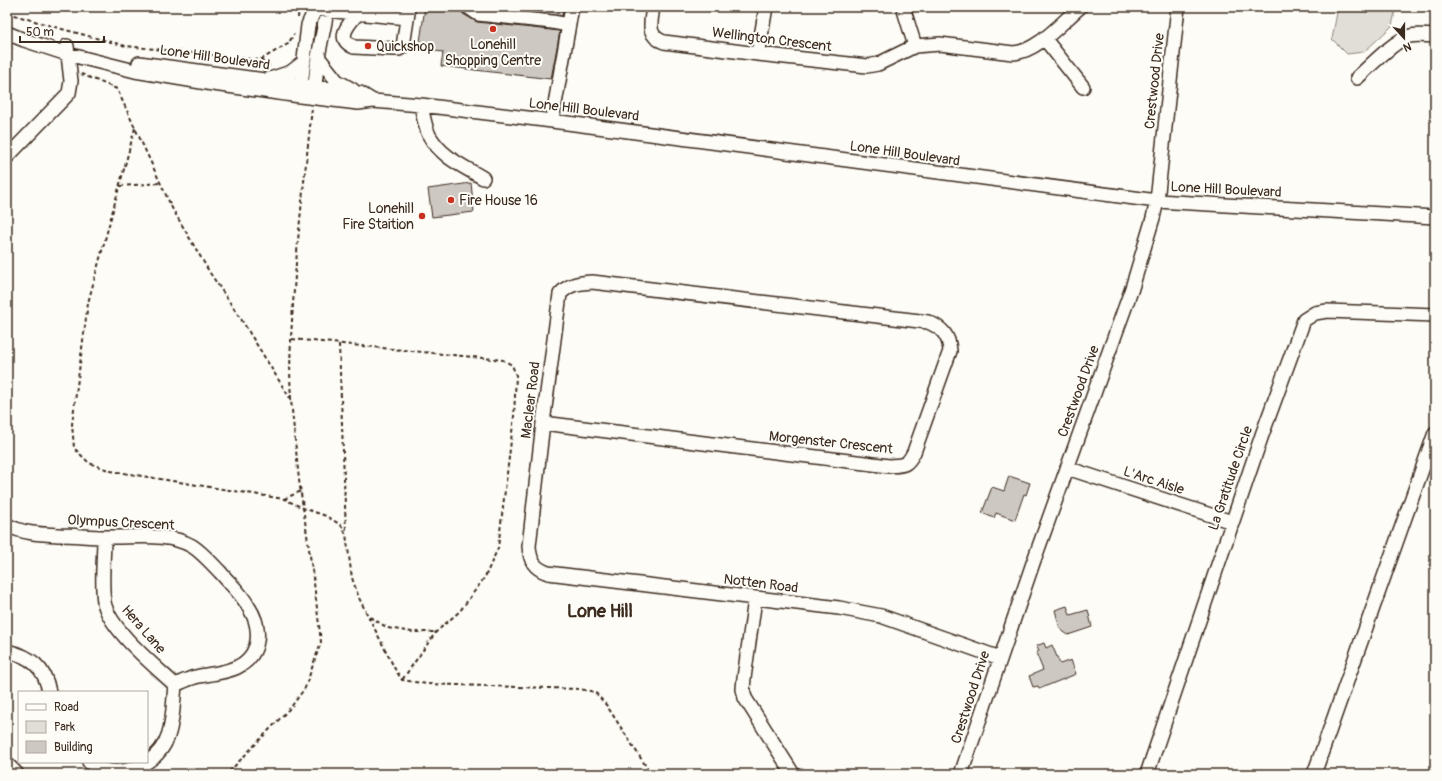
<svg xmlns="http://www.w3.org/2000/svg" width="1442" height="781" font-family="Pangolin,sans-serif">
	<rect width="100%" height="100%" fill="#fdfcf7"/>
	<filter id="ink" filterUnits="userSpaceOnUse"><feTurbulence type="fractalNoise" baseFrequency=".025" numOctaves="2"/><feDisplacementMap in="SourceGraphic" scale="8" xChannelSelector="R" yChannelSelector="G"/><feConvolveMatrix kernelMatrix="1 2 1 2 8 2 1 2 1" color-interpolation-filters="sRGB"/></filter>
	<g filter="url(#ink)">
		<path fill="#e1ded7" stroke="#8e847a" d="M 1338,7 L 1396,7 L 1392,26 L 1364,52 L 1347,54 L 1332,39 Z"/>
		<path fill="#cdc8c2" stroke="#3b2a1e" d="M 425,7 L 447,9 L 448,7 L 460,7 L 463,14 L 477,22 L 560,31 L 551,79 L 441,66 L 443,52 L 419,49 Z
			M 488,7 L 564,7 L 562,16 Z
			M 471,183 L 474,212 L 432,217 L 428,189 Z
			M 1009,476 L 1030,483 L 1026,495 L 1024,494 L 1015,520 L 996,513 L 994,518 L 982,513 L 992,487 L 1004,491 Z
			M 1067,606 L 1070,615 L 1088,610 L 1092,627 L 1068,635 L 1060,629 L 1055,610 Z
			M 1044,643 L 1046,648 L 1052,645 L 1060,664 L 1071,660 L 1076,674 L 1039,689 L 1038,686 L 1033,687 L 1029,676 L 1043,670 L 1036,653 L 1039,651 L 1036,646 Z"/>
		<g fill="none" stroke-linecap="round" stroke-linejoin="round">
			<g stroke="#3b2a1e" stroke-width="16">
				<path id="minor" d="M 468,7 L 478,14 L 552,22 L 569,25
					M 653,7 C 651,22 646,36 664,42 L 758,54 L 867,66 L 878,64 L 915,46 L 940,44 L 1013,53 C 1037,52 1062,22 1080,7
					M 903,7 L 915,46
					M 315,9 L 407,18
					M 358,13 C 350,23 334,38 354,47 L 394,49 L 399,49 L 403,46 L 408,13
					M 7,33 L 24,40 L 67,54 L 135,71 L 213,84 L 300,96 L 358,103 L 373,101 L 421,105 L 552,121 L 1157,201 L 1435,217
					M 1044,38 L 1083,87
					M 758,54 L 766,7
					M 318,57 L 337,81 L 353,90
					M 139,63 L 360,93 L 373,101
					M 1357,78 C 1369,67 1396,39 1410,36 C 1418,34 1427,36 1435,36
					M 270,79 L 291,72 L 304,62
					M 300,94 L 308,25 L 316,7
					M 314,95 L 318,57 L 328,7
					M 421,105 C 423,115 425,127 429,135 C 441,157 463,166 483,178
					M 552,121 L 572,7
					M 7,157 L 69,93 L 71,81 L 67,46
					M 543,423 L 889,466 C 904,465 907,466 914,452 L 950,351 C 949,335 942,328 928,322 L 592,282 C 578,283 569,284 560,294 L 543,423 L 529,546 C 530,561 534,568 548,573 L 839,608 L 881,616 L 1000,658
					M 1067,468 L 1232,522
					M 7,525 C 24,534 41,534 60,535 C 75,535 90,537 106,537 C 134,538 167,532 192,546 C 203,553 212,564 221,573 C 230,584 241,593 248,606 C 256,618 260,631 256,646 C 247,673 218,672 195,677 C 188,679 182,682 175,685 C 172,713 175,745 147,762
					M 104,537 C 104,558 101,581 104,602 C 109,629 155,666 175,685
					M 755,599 L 744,678 L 743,689 L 745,698 L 793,774
					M 7,651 C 30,656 45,667 49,692
					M 89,762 C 107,776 128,773 147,762
					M 7,764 L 17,774
					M 961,774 L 1033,563 L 1132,288 L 1153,218 L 1157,201 L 1178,7
					M 1147,774 L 1262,435 L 1304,320 L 1315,313 L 1327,311 L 1435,315
					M 1314,774 L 1435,433"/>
			</g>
			<path stroke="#3b2a1e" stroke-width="2" stroke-dasharray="4 3" stroke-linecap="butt" d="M 7,13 L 62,29 L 126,46 L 260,60 L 288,44 L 294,34
				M 298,18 L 299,7
				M 7,52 L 13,48
				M 260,60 L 271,66
				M 81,74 L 117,89 L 172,208 L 210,273 L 241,319 L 291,400 L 299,480 L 314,583 L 321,642 L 305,688 L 291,707 L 227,774
				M 135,128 L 88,303 L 72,424 L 74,448 L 89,463 L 111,471 L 284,499 L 303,508 L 326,516 L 341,525 L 346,534 L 352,578 L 359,598 L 395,669 L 402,680 L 427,684 L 579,689 L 595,692 L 607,706 L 651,774
				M 120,186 L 160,183
				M 292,339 L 503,360 L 512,365 L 516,375 L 514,416 L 498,548 L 485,577 L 460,611 L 436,632 L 402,680
				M 339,344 L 346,532
				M 291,399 C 289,367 291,336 293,305 C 297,239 305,174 312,108
				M 284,499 L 301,491
				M 370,617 L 388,628 L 412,632 L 436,632"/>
			<use href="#minor" stroke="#fdfcf7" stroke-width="13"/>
		</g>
	</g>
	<g fill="#c8321e" stroke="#fdfcf7" stroke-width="1.5">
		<circle cx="493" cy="29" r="4"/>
		<circle cx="368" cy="46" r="4"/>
		<circle cx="451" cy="200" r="4"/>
		<circle cx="422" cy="216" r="4"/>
	</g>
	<g text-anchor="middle" stroke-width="4" stroke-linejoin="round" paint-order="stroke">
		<g font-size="14" fill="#3b2a1e" stroke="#fdfcf7">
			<text transform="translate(772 39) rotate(7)" y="5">Wellington Crescent</text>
			<text transform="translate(215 57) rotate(8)" y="5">Lone Hill Boulevard</text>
			<text transform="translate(1154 81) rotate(-84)" y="5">Crestwood Drive</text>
			<text transform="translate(584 109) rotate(7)" y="5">Lone Hill Boulevard</text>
			<text transform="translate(905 153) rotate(8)" y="5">Lone Hill Boulevard</text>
			<text transform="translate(1226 189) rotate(3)" y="5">Lone Hill Boulevard</text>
			<text transform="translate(1078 391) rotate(-70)" y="5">Crestwood Drive</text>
			<text transform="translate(530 400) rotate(-83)" y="5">Maclear Road</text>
			<text transform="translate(831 442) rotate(6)" y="5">Morgenster Crescent</text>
			<text transform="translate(1230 478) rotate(-71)" y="5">La Gratitude Circle</text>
			<text transform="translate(1154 480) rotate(18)" y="5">L'Arc Aisle</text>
			<text transform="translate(121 522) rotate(3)" y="5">Olympus Crescent</text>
			<text transform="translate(761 583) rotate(7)" y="5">Notten Road</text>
			<text transform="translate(144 629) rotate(49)" y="5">Hera Lane</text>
			<text transform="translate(970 697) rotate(-72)" y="5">Crestwood Drive</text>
		</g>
		<g font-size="14" fill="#3b2a1e" stroke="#fdfcf7" text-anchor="start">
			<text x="493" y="49" text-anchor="middle">Lonehill<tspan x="493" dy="16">Shopping Centre</tspan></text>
			<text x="376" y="51">Quickshop</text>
			<text x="459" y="205">Fire House 16</text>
			<text x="414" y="213" text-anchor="end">Lonehill<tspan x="414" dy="16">Fire Staition</tspan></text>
		</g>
		<g font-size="18" font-weight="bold" fill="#3b2a1e" stroke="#fdfcf7">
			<text x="600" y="617">Lone Hill</text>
		</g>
	</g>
	<rect width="1442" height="781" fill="none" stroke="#fdfcf7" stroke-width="24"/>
	<rect x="12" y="12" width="1418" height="757" fill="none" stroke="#3b2a1e" stroke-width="1.5" filter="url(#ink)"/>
	<rect x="18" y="691" width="130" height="72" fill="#fdfcf7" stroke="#afa8a0"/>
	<rect x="26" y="704" width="20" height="6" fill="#fdfcf7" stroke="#afa8a0"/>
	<text x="54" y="711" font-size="12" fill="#3b2a1e">Road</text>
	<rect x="26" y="721" width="20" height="12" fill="#e1ded7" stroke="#afa8a0"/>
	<text x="54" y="731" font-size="12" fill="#3b2a1e">Park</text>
	<rect x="26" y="741" width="20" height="12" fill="#cdc8c2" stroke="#afa8a0"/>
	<text x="54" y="751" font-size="12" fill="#3b2a1e">Building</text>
	<g transform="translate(1404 38) rotate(159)" stroke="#fdfcf7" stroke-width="3" paint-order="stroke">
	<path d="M0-3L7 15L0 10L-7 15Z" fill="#3b2a1e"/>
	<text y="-6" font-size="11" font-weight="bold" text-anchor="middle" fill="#3b2a1e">N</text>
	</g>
	<path d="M20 36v6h84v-6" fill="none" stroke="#3b2a1e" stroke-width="2"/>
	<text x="26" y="36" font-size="12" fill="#3b2a1e" stroke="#fdfcf7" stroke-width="3" paint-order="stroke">50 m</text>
</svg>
